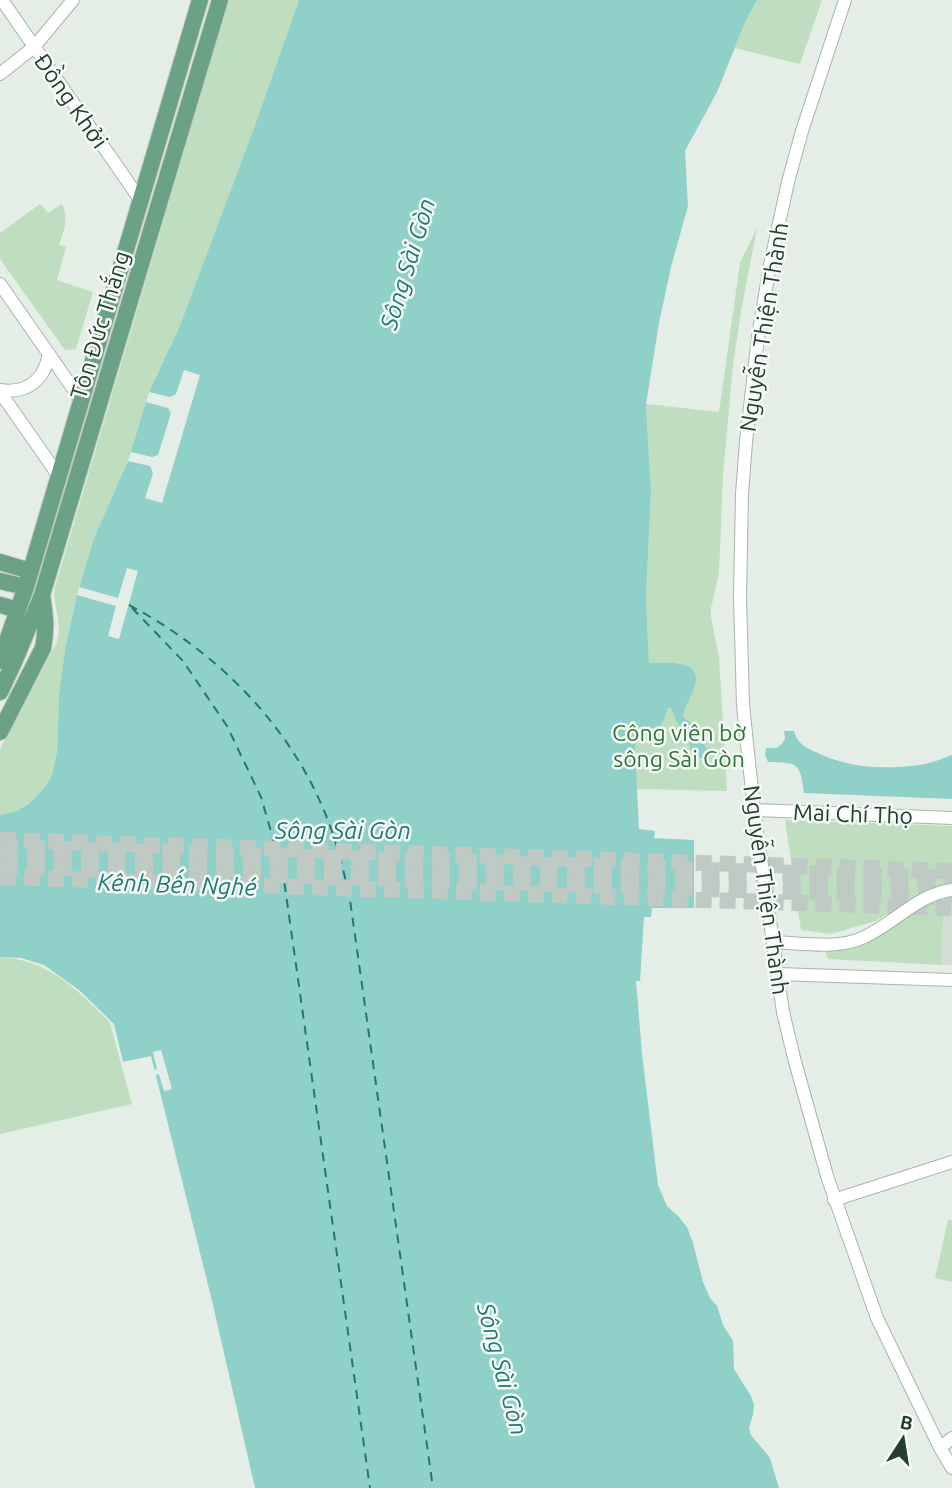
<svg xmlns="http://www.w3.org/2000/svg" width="952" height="1488" font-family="Ubuntu,sans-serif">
	<rect width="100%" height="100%" fill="#e5ede7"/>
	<path fill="#d3ddd6" d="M 952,901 L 952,965 L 941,965 L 944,902 Z"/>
	<path fill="#bedebf" d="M 229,0 L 299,0 L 254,128 L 179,328 L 149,392 L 128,461 L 94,538 L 77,595 L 65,649 L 59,695 L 57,752 L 52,775 L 45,787 L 29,804 L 17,811 L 0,815 L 0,749 L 57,642 C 63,619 52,607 55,587 Z
		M 757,0 L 822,0 L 800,64 L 735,48 L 746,20 Z
		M 40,204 L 48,213 L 62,204 C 69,219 64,230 59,245 L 66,247 L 57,280 L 93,292 L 76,349 L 65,350 L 0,259 L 0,233 Z
		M 757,228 L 741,311 L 733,365 L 723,474 L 719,573 L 711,608 L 711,617 L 719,658 L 727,791 L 637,789 L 635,746 L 640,727 L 649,664 L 646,598 L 651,491 L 646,404 L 719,412 L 740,263 Z
		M 785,820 L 952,826 L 952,885 L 932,888 L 918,894 L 876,921 L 831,934 L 801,930 Z
		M 937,902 L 944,902 L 941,965 L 828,959 L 825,950 C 836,950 849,951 859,947 C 887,936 907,908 937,902 Z
		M 0,957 C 48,960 74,987 107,1019 L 110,1023 L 132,1104 L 0,1134 Z
		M 948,1220 L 952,1220 L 952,1282 L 935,1278 Z"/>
	<path fill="#8fd0c9" d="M 299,0 L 757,0 L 746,20 L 717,92 L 685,151 L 688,206 L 671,267 L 659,323 L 646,404 L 651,491 L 646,598 L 649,663 C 666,663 705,658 694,688 C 691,697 685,705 683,715 L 684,718 L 694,725 L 699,738 L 708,750 L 707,756 L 702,759 L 692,752 L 685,732 L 676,721 L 671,708 L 668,708 C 661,728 661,730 640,727 L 635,746 L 639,829 L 655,831 L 654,838 L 694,840 L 694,908 L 652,908 L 651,917 L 644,917 L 640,981 L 636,981 L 642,1054 L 658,1185 L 667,1206 L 679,1217 L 687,1227 L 693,1243 L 703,1282 L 710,1298 L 717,1306 L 723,1325 L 733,1341 L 734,1369 L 751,1396 L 754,1405 L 753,1415 L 749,1427 L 751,1435 L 770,1458 L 779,1488 L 255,1488 L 213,1305 L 151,1056 L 123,1062 L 114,1024 L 79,990 L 44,965 L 21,958 L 0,957 L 0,815 L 17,811 L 29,804 L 45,787 L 52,775 L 57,752 L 59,695 L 65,649 L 77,595 L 94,538 L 128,461 L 149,392 L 179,328 L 254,128 Z
		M 784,731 L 794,731 C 798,746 809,749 822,755 C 855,769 885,769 920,765 C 931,763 942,759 952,755 L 952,799 L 804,793 C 800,762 798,763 768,762 L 765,755 L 766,748 L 776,748 L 782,744 L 785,738 Z"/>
	<path fill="#e5ede7" d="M 184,370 L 200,375 L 162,503 L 145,498 L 153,473 L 150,466 L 128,461 L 131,452 L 152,457 L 158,455 L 171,413 L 168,408 L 146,402 L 149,392 L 170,397 L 176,394 Z
		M 127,568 L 138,571 L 119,639 L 108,636 L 116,606 L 77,595 L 79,587 L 118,598 Z
		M 161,1050 L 172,1089 L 164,1091 L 159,1074 L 152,1075 L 151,1071 L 157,1069 L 153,1052 Z"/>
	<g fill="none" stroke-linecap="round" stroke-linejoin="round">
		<path stroke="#1f7a71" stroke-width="2" stroke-dasharray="9 7" stroke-linecap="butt" d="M 129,605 C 218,652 295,729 330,826 C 338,847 343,870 349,893 L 433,1488
			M 132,608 L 183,661 L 227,726 L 261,797 L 283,873 L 370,1488"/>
		<path stroke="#becac3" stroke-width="16" stroke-dasharray="16 8" stroke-linecap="butt" d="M 0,840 L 952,871
			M 0,877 L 952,908"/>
		<path stroke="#becac3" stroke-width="18" stroke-dasharray="18 9" stroke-linecap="butt" d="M 0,848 L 952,879
			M 0,865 L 952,896"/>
		<g stroke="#a7b5ad" stroke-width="14">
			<path id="minor" d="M 2,0 L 141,201
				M 845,0 L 802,131 L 788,182 L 770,265 L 758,337 L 746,442 L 742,494 L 740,597 L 743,705 L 754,810 L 783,1012 L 794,1058 L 827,1176 L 877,1318 L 940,1448 L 952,1468
				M 0,74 L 34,47 L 73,0
				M 0,284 L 81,400
				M 0,390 C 28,394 44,380 49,354
				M 0,392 L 58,475
				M 754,810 L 952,818
				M 773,942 C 801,943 834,949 860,939 C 892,926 917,894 952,890
				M 778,974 L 952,980
				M 834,1200 L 952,1162
				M 940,1448 L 952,1438"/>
		</g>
		<g stroke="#c2c9c5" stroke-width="18">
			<path id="major" d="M 0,562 L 30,571
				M 0,581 L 26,587
				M 0,605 L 18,610
				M 0,661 L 26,587 L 200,0
				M 0,692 L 15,660 L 42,595 L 220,0
				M 0,732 L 43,648 C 47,629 45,614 42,595"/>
		</g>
		<use href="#minor" stroke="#fff" stroke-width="12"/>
		<use href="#major" stroke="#6ba185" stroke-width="16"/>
	</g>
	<g text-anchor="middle" stroke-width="5" stroke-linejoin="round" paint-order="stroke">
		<g font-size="23" fill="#243f31" stroke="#f5faf6">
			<text transform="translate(71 101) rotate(55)" y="8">Ðồng Khởi</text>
			<text transform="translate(100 325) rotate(-73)" y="8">Tôn Ðức Thắng</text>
			<text transform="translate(764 327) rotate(-81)" y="8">Nguyễn Thiện Thành</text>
			<text transform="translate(853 814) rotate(2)" y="8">Mai Chí Thọ</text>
			<text transform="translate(766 890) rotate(82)" y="8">Nguyễn Thiện Thành</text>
		</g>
		<g font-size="23" fill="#2f7538" stroke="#f5faf6">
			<text x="679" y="741">Công viên bờ<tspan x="679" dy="26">sông Sài Gòn</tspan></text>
		</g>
		<g font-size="24" font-style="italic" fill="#1f7a71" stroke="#f5faf6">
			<text transform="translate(408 264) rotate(-73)" y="8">Sông Sài Gòn</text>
			<text x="343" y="839">Sông Sài Gòn</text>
			<text transform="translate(177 885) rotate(2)" y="8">Kênh Bến Nghé</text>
			<text transform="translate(502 1369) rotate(75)" y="8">Sông Sài Gòn</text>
		</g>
	</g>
	<g transform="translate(903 1439) rotate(12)" stroke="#f5faf6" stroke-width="5" paint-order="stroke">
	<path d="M0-5L12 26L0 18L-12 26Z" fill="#243f31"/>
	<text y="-10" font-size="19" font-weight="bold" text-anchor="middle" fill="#243f31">B</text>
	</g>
</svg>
